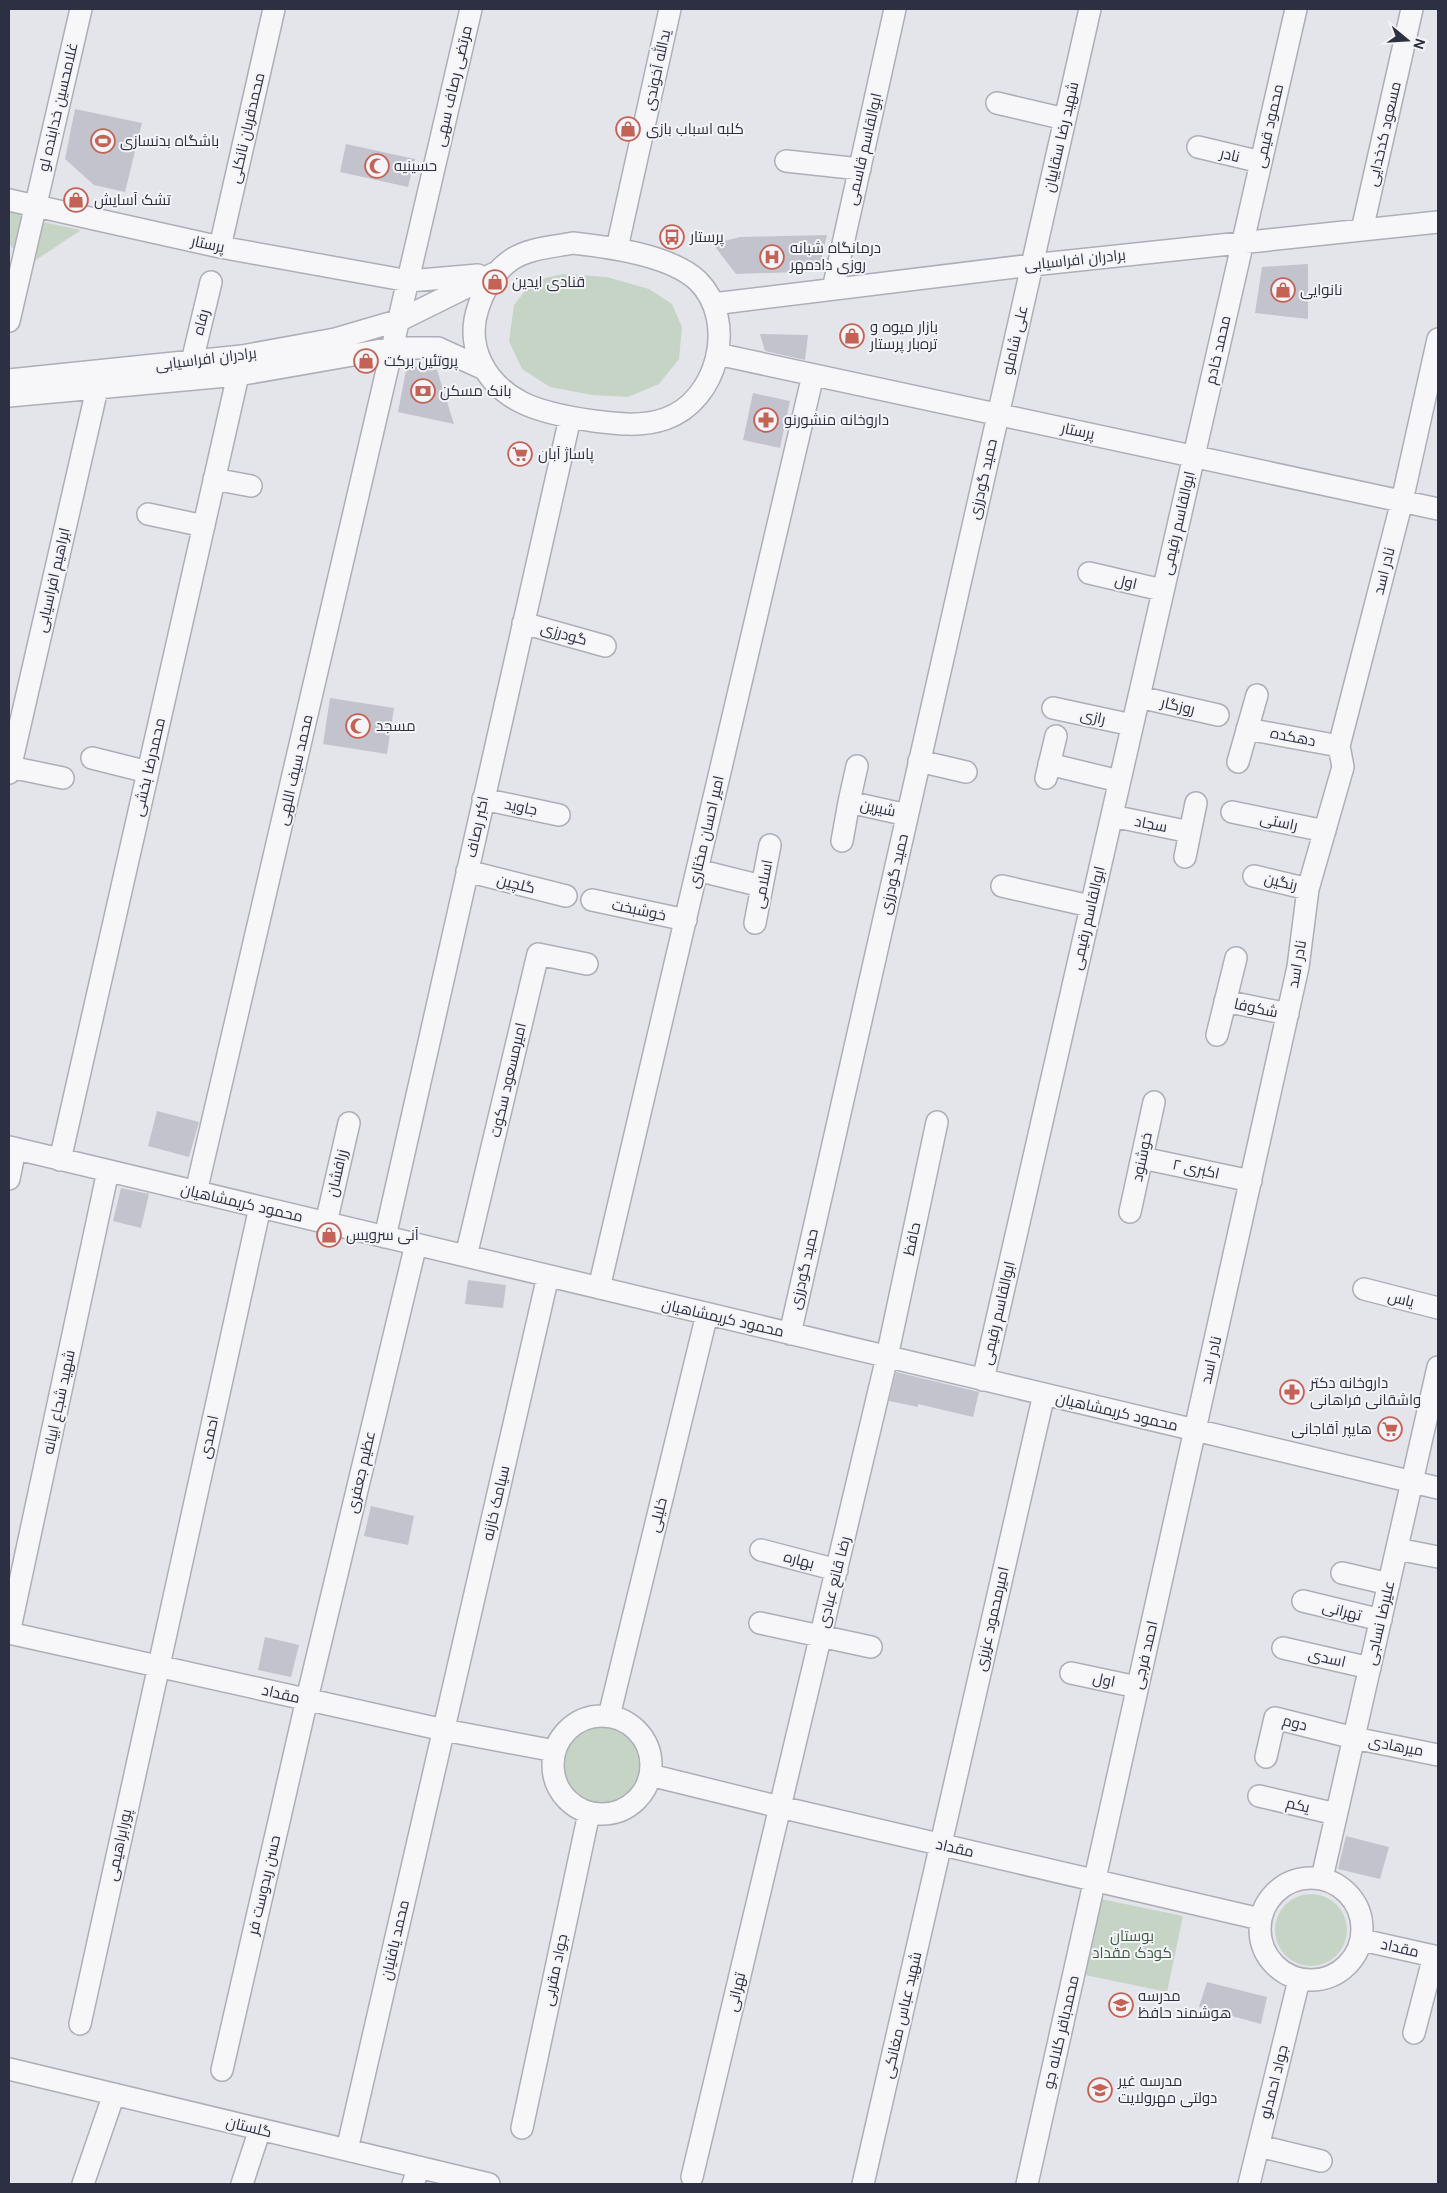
<svg xmlns="http://www.w3.org/2000/svg" width="1447" height="2193" font-family="'DM Sans',Cairo,sans-serif">
	<rect width="100%" height="100%" fill="#e4e5eb"/>
	<path fill="#c6d4c6" d="M 9,208 L 25,212 L 16,253 L 9,243 Z
		M 43,222 L 81,230 L 33,262 Z
		M 563,274 L 607,277 L 649,289 L 672,304 L 682,327 L 679,359 L 659,384 L 628,397 L 592,395 L 550,387 L 522,369 L 509,341 L 514,305 L 533,281 Z
		M561 1765a41 41 0 1 1 82 0a41 41 0 1 1-82 0Z
		M1275 1930a36 36 0 1 1 72 0a36 36 0 1 1-72 0Z
		M 1101,1899 L 1183,1916 L 1167,1992 L 1085,1975 Z"/>
	<path fill="#c2c3cd" d="M 75,109 L 142,123 L 125,192 L 94,185 L 65,159 Z
		M 346,144 L 415,159 L 408,187 L 340,172 Z
		M 827,235 L 819,269 L 798,272 L 736,274 L 713,244 L 740,237 Z
		M 1308,264 L 1308,319 L 1255,313 L 1262,267 Z
		M 760,334 L 808,335 L 805,360 L 765,351 Z
		M 407,365 L 437,370 L 454,424 L 398,412 Z
		M 753,393 L 790,401 L 780,448 L 743,440 Z
		M 330,698 L 394,708 L 387,754 L 323,744 Z
		M 157,1111 L 199,1122 L 189,1157 L 148,1146 Z
		M 121,1188 L 149,1194 L 141,1228 L 113,1221 Z
		M 468,1280 L 506,1285 L 503,1308 L 465,1304 Z
		M 896,1372 L 979,1392 L 973,1417 L 918,1404 L 918,1407 L 889,1401 Z
		M 371,1506 L 414,1516 L 408,1545 L 364,1536 Z
		M 265,1637 L 299,1645 L 291,1677 L 258,1670 Z
		M 1346,1836 L 1389,1847 L 1380,1879 L 1338,1869 Z
		M 1207,1982 L 1267,1997 L 1261,2024 L 1199,2007 Z"/>
	<g fill="none" stroke-linecap="round" stroke-linejoin="round">
		<g stroke="#adaeb8" stroke-width="24">
			<path id="minor" d="M 997,103 L 1065,119
				M 1198,147 L 1261,162
				M 786,161 L 860,169
				M 9,200 L 220,247 L 409,281 L 478,275
				M 1362,230 L 1412,9
				M 573,243 C 608,247 671,255 698,281 C 738,321 718,401 665,419 C 642,427 617,424 594,421 C 573,418 540,412 521,402 C 486,384 465,347 478,308 C 484,289 494,272 511,260 C 528,248 553,247 573,243 Z
				M 220,247 L 274,9
				M 617,248 L 670,9
				M 833,289 L 895,9
				M 713,304 L 1032,265 L 1438,222
				M 9,321 L 81,9
				M 717,354 L 1438,509
				M 189,374 L 211,282
				M 9,380 L 242,356 L 335,339 L 400,320 L 495,273
				M 9,396 L 238,375 L 393,348 L 438,348 L 482,368
				M 214,479 L 251,486
				M 148,514 L 204,526
				M 1089,573 L 1162,590
				M 523,623 L 605,646
				M 1139,697 L 1218,715
				M 1053,708 L 1132,725
				M 1247,729 L 1339,746
				M 92,758 L 148,772
				M 919,761 L 966,772
				M 1238,762 L 1257,695
				M 1049,764 L 1119,781
				M 10,767 L 63,778
				M 9,773 L 100,376
				M 1046,778 L 1056,736
				M 483,799 L 559,815
				M 849,802 L 857,766
				M 1232,812 L 1325,831
				M 1112,816 L 1190,832
				M 842,841 L 849,802 L 907,815
				M 1185,857 L 1196,803
				M 697,870 L 762,886
				M 467,871 L 566,896
				M 1254,876 L 1308,889
				M 1002,886 L 1090,906
				M 592,900 L 686,920
				M 755,923 L 770,845
				M 1225,1001 L 1288,1014
				M 1217,1035 L 1236,958
				M 9,1147 L 1438,1488
				M 1142,1158 L 1251,1181
				M 60,1160 L 238,375
				M 9,1179 L 15,1149
				M 196,1192 L 471,9
				M 1130,1212 L 1154,1102
				M 326,1223 L 349,1123
				M 385,1237 L 570,418
				M 466,1256 L 538,954 L 587,964
				M 599,1288 L 813,375
				M 1364,1289 L 1438,1308
				M 790,1334 L 1090,9
				M 983,1380 L 1296,9
				M 1397,1549 L 1438,1557
				M 761,1550 L 837,1570
				M 1342,1573 L 1389,1584
				M 1303,1601 L 1381,1620
				M 760,1623 L 871,1647
				M 9,1633 L 444,1730 L 555,1751
				M 9,1633 L 108,1171
				M 1283,1648 L 1370,1668
				M 1071,1673 L 1137,1687
				M 609,1716 L 707,1314
				M553 1765a49 49 0 1 1 98 0a49 49 0 1 1-98 0Z
				M 1266,1757 L 1275,1718 L 1354,1738 L 1438,1755
				M 650,1775 L 780,1807 L 1260,1919
				M 1259,1796 L 1336,1814
				M1260 1929a51 51 0 1 1 102 0a51 51 0 1 1-102 0Z
				M 1322,1878 L 1438,1367
				M 1362,1940 L 1438,1957
				M 80,2024 L 260,1207
				M 1414,2033 L 1434,1956
				M 9,2069 L 489,2184
				M 222,2070 L 307,1699 L 416,1244
				M 522,2128 L 589,1813
				M 1259,2146 L 1321,2161
				M 347,2150 L 548,1276
				M 692,2177 L 887,1357 L 937,1122
				M 83,2184 L 114,2094
				M 242,2184 L 260,2129
				M 413,2184 L 419,2167
				M 863,2184 L 1044,1394
				M 1027,2184 L 1298,967 L 1308,889 L 1343,767 L 1339,746 L 1402,501 L 1438,339
				M 1249,2184 L 1299,1980"/>
		</g>
		<use href="#minor" stroke="#f7f7f9" stroke-width="21"/>
	</g>
	<defs>
		<g id="shop-ring" transform="scale(1.25)"><circle r="9.5" fill="#f4f4f8" stroke="#c46255" stroke-width="1.5"/><path d="M-5-2.5h2.3a2.7 3.5 0 0 1 5.4 0H5L5.5 6h-11ZM-1.5-2.5h3a1.5 2.3 0 0 0-3 0Z" fill="#c46255"/></g>
		<g id="stadium-ring" transform="scale(1.25)"><circle r="9.5" fill="#f4f4f8" stroke="#c46255" stroke-width="1.5"/><path d="M0-5a6.5 5 0 1 0 0 10a6.5 5 0 1 0 0-10ZM-3.5-1.8h7v3.6h-7Z" fill="#c46255"/></g>
		<g id="mosque-ring" transform="scale(1.25)"><circle r="9.5" fill="#f4f4f8" stroke="#c46255" stroke-width="1.5"/><path d="M3.5-4.9A6 6 0 1 0 3.5 4.9A5 5 0 1 1 3.5-4.9Z" fill="#c46255"/></g>
		<g id="bus-ring" transform="scale(1.25)"><circle r="9.5" fill="#f4f4f8" stroke="#c46255" stroke-width="1.5"/><path d="M-5-6H5V4H4V6H2V4H-2V6H-4V4H-5ZM-3.5-4V0h7V-4ZM-3.5 1.2v1.5H-2V1.2ZM2 1.2v1.5H3.5V1.2Z" fill="#c46255"/></g>
		<g id="hospital-ring" transform="scale(1.25)"><circle r="9.5" fill="#f4f4f8" stroke="#c46255" stroke-width="1.5"/><path d="M-5-5h3v3.5h4V-5h3V5h-3V1.5h-4V5h-3Z" fill="#c46255"/></g>
		<g id="bank-ring" transform="scale(1.25)"><circle r="9.5" fill="#f4f4f8" stroke="#c46255" stroke-width="1.5"/><path d="M-6-4H6V4H-6ZM0-2.3a2.3 2.3 0 1 0 0 4.6a2.3 2.3 0 1 0 0-4.6Z" fill="#c46255"/></g>
		<g id="pharmacy-ring" transform="scale(1.25)"><circle r="9.5" fill="#f4f4f8" stroke="#c46255" stroke-width="1.5"/><path d="M-2-6h4v4h4v4h-4v4h-4v-4h-4v-4h4Z" fill="#c46255"/></g>
		<g id="supermarket-ring" transform="scale(1.25)"><circle r="9.5" fill="#f4f4f8" stroke="#c46255" stroke-width="1.5"/><path d="M-6-5.5h2.5l.6 2H6L4.5 2H-2.5L-4.4-4H-6ZM-1.5 3.2a1.3 1.3 0 1 0 .1 0ZM3 3.2a1.3 1.3 0 1 0 .1 0Z" fill="#c46255"/></g>
		<g id="school-ring" transform="scale(1.25)"><circle r="9.5" fill="#f4f4f8" stroke="#c46255" stroke-width="1.5"/><path d="M0-5L7-2L0 1L-7-2ZM-4 1L0 2.5L4 1V4Q0 6-4 4Z" fill="#c46255"/></g>
	</defs>
	<g fill-rule="evenodd">
		<use href="#shop-ring" x="628" y="129"/>
		<use href="#stadium-ring" x="103" y="141"/>
		<use href="#mosque-ring" x="377" y="166"/>
		<use href="#shop-ring" x="76" y="200"/>
		<use href="#bus-ring" x="672" y="237"/>
		<use href="#hospital-ring" x="772" y="257"/>
		<use href="#shop-ring" x="495" y="282"/>
		<use href="#shop-ring" x="1283" y="290"/>
		<use href="#shop-ring" x="852" y="336"/>
		<use href="#shop-ring" x="366" y="361"/>
		<use href="#bank-ring" x="423" y="391"/>
		<use href="#pharmacy-ring" x="766" y="420"/>
		<use href="#supermarket-ring" x="520" y="454"/>
		<use href="#mosque-ring" x="358" y="726"/>
		<use href="#shop-ring" x="329" y="1235"/>
		<use href="#pharmacy-ring" x="1292" y="1392"/>
		<use href="#supermarket-ring" x="1390" y="1429"/>
		<use href="#school-ring" x="1121" y="2005"/>
		<use href="#school-ring" x="1100" y="2090"/>
	</g>
	<g text-anchor="middle" stroke-width="4" stroke-linejoin="round" paint-order="stroke">
		<g font-size="15" fill="#2d2f42" stroke="#f4f4f8">
			<text transform="translate(657 70) rotate(-78)" y="5">یدالله آخوندی</text>
			<text transform="translate(453 86) rotate(-77)" y="5">مرتضی رصاف سهی</text>
			<text transform="translate(58 107) rotate(-77)" y="5">غلامحسین خدابنده لو</text>
			<text transform="translate(1269 126) rotate(-77)" y="5">محمود قیمی</text>
			<text transform="translate(247 128) rotate(-77)" y="5">محمدقربان نانکلی</text>
			<text transform="translate(1384 134) rotate(-77)" y="5">مسعود کدخدایی</text>
			<text transform="translate(1061 137) rotate(-77)" y="5">شهید رضا سقاییان</text>
			<text transform="translate(864 149) rotate(-77)" y="5">ابوالقاسم قاسمی</text>
			<text transform="translate(1230 155) rotate(13)" y="5">نادر</text>
			<text transform="translate(208 244) rotate(12)" y="5">پرستار</text>
			<text transform="translate(1075 260) rotate(-6)" y="5">برادران افراسیابی</text>
			<text transform="translate(201 322) rotate(-75)" y="5">رفاه</text>
			<text transform="translate(1015 340) rotate(-77)" y="5">علی شاملو</text>
			<text transform="translate(1218 350) rotate(-77)" y="5">محمد خادم</text>
			<text transform="translate(206 359) rotate(-7)" y="5">برادران افراسیابی</text>
			<text transform="translate(1078 431) rotate(12)" y="5">پرستار</text>
			<text transform="translate(983 479) rotate(-77)" y="5">حمید گودرزی</text>
			<text transform="translate(1178 523) rotate(-77)" y="5">ابوالقاسم رقیمی</text>
			<text transform="translate(1384 571) rotate(-76)" y="5">نادر اسد</text>
			<text transform="translate(53 580) rotate(-77)" y="5">ابراهیم افراسیابی</text>
			<text transform="translate(1126 582) rotate(13)" y="5">اول</text>
			<text transform="translate(564 634) rotate(16)" y="5">گودرزی</text>
			<text transform="translate(1178 706) rotate(13)" y="5">روزگار</text>
			<text transform="translate(1093 717) rotate(12)" y="5">رازی</text>
			<text transform="translate(1293 737) rotate(11)" y="5">دهکده</text>
			<text transform="translate(149 767) rotate(-77)" y="5">محمدرضا بخشی</text>
			<text transform="translate(295 770) rotate(-77)" y="5">محمد سیف اللهی</text>
			<text transform="translate(521 807) rotate(12)" y="5">جاوید</text>
			<text transform="translate(878 808) rotate(12)" y="5">شیرین</text>
			<text transform="translate(1279 822) rotate(12)" y="5">راستی</text>
			<text transform="translate(1151 824) rotate(11)" y="5">سجاد</text>
			<text transform="translate(477 827) rotate(-78)" y="5">اکبر رصاف</text>
			<text transform="translate(706 832) rotate(-77)" y="5">امیر احسان مختاری</text>
			<text transform="translate(894 874) rotate(-77)" y="5">حمید گودرزی</text>
			<text transform="translate(1281 882) rotate(13)" y="5">رنگین</text>
			<text transform="translate(516 884) rotate(14)" y="5">گلچین</text>
			<text transform="translate(763 884) rotate(-79)" y="5">اسلامی</text>
			<text transform="translate(639 910) rotate(12)" y="5">خوشبخت</text>
			<text transform="translate(1088 918) rotate(-77)" y="5">ابوالقاسم رقیمی</text>
			<text transform="translate(1297 964) rotate(-80)" y="5">نادر اسد</text>
			<text transform="translate(1256 1008) rotate(12)" y="5">شکوفا</text>
			<text transform="translate(508 1080) rotate(-77)" y="5">امیرمسعود سکوت</text>
			<text transform="translate(1142 1157) rotate(-78)" y="5">خوشنود</text>
			<text transform="translate(1196 1169) rotate(12)" y="5">اکبری ۲</text>
			<text transform="translate(337 1173) rotate(-77)" y="5">زرافشان</text>
			<text transform="translate(242 1203) rotate(13)" y="5">محمود کریمشاهیان</text>
			<text transform="translate(912 1239) rotate(-78)" y="5">حافظ</text>
			<text transform="translate(804 1269) rotate(-77)" y="5">حمید گودرزی</text>
			<text transform="translate(1401 1299) rotate(14)" y="5">یاس</text>
			<text transform="translate(998 1313) rotate(-77)" y="5">ابوالقاسم رقیمی</text>
			<text transform="translate(723 1318) rotate(13)" y="5">محمود کریمشاهیان</text>
			<text transform="translate(1211 1360) rotate(-77)" y="5">نادر اسد</text>
			<text transform="translate(59 1402) rotate(-78)" y="5">شهید شجاع ابیانه</text>
			<text transform="translate(1117 1412) rotate(13)" y="5">محمود کریمشاهیان</text>
			<text transform="translate(209 1437) rotate(-78)" y="5">احمدی</text>
			<text transform="translate(361 1472) rotate(-77)" y="5">عظیم جعفری</text>
			<text transform="translate(496 1503) rotate(-77)" y="5">سیامک خازنه</text>
			<text transform="translate(658 1515) rotate(-76)" y="5">خلیلی</text>
			<text transform="translate(799 1560) rotate(14)" y="5">بهاره</text>
			<text transform="translate(834 1582) rotate(-76)" y="5">رضا قانع عبادی</text>
			<text transform="translate(1342 1611) rotate(14)" y="5">تهرانی</text>
			<text transform="translate(992 1619) rotate(-77)" y="5">امیرمحمود عزیزی</text>
			<text transform="translate(1380 1623) rotate(-77)" y="5">علیرضا نساجی</text>
			<text transform="translate(1145 1655) rotate(-77)" y="5">احمد فرجی</text>
			<text transform="translate(1327 1658) rotate(13)" y="5">اسدی</text>
			<text transform="translate(1104 1680) rotate(12)" y="5">اول</text>
			<text transform="translate(281 1694) rotate(13)" y="5">مقداد</text>
			<text transform="translate(1295 1723) rotate(14)" y="5">دوم</text>
			<text transform="translate(1396 1746) rotate(11)" y="5">میرهادی</text>
			<text transform="translate(1298 1805) rotate(13)" y="5">یکم</text>
			<text transform="translate(119 1845) rotate(-78)" y="5">پورابراهیمی</text>
			<text transform="translate(955 1848) rotate(13)" y="5">مقداد</text>
			<text transform="translate(264 1885) rotate(-77)" y="5">حسن ربدوست فر</text>
			<text transform="translate(395 1940) rotate(-77)" y="5">محمد یافتیان</text>
			<text transform="translate(1400 1948) rotate(13)" y="5">مقداد</text>
			<text transform="translate(555 1970) rotate(-78)" y="5">جواد مقربی</text>
			<text transform="translate(736 1992) rotate(-77)" y="5">تهرانی</text>
			<text transform="translate(902 2015) rotate(-77)" y="5">شهید عباس مغانکی</text>
			<text transform="translate(1061 2032) rotate(-77)" y="5">محمدباقر کلاله جو</text>
			<text transform="translate(1274 2082) rotate(-76)" y="5">جواد احمدلو</text>
			<text transform="translate(249 2127) rotate(14)" y="5">گلستان</text>
		</g>
		<g font-size="15" fill="#2d2f42" stroke="#f4f4f8" text-anchor="start">
			<text x="646" y="134">کلبه اسباب بازی</text>
			<text x="120" y="146">باشگاه بدنسازی</text>
			<text x="394" y="171">حسینیه</text>
			<text x="94" y="205">تشک آسایش</text>
			<text x="690" y="242">پرستار</text>
			<text x="790" y="253">درمانگاه شبانه<tspan x="790" dy="17">روزی دادمهر</tspan></text>
			<text x="512" y="287">قنادی ایدین</text>
			<text x="1300" y="295">نانوایی</text>
			<text x="870" y="332">بازار میوه و<tspan x="870" dy="17">تره‌بار پرستار</tspan></text>
			<text x="384" y="366">پروتئین برکت</text>
			<text x="440" y="396">بانک مسکن</text>
			<text x="784" y="425">داروخانه منشورنو</text>
			<text x="538" y="459">پاساژ آبان</text>
			<text x="376" y="731">مسجد</text>
			<text x="346" y="1240">آنی سرویس</text>
			<text x="1310" y="1388">داروخانه دکتر<tspan x="1310" dy="17">واشقانی فراهانی</tspan></text>
			<text x="1372" y="1434" text-anchor="end">هایپر آقاجانی</text>
			<text x="1138" y="2001">مدرسه<tspan x="1138" dy="17">هوشمند حافظ</tspan></text>
			<text x="1118" y="2086">مدرسه غیر<tspan x="1118" dy="17">دولتی مهرولایت</tspan></text>
		</g>
		<g font-size="15" fill="#3b5c3e" stroke="#f4f4f8">
			<text x="1132" y="1941">بوستان<tspan x="1132" dy="17">کودک مقداد</tspan></text>
		</g>
	</g>
	<rect width="1447" height="2193" fill="none" stroke="#2d2f42" stroke-width="20"/>
	<g transform="translate(1407 40) rotate(108)" stroke="#f4f4f8" stroke-width="4" paint-order="stroke">
	<path d="M0-4L9 19L0 12L-9 19Z" fill="#2d2f42"/>
	<text y="-8" font-size="14" font-weight="bold" text-anchor="middle" fill="#2d2f42">N</text>
	</g>
</svg>
